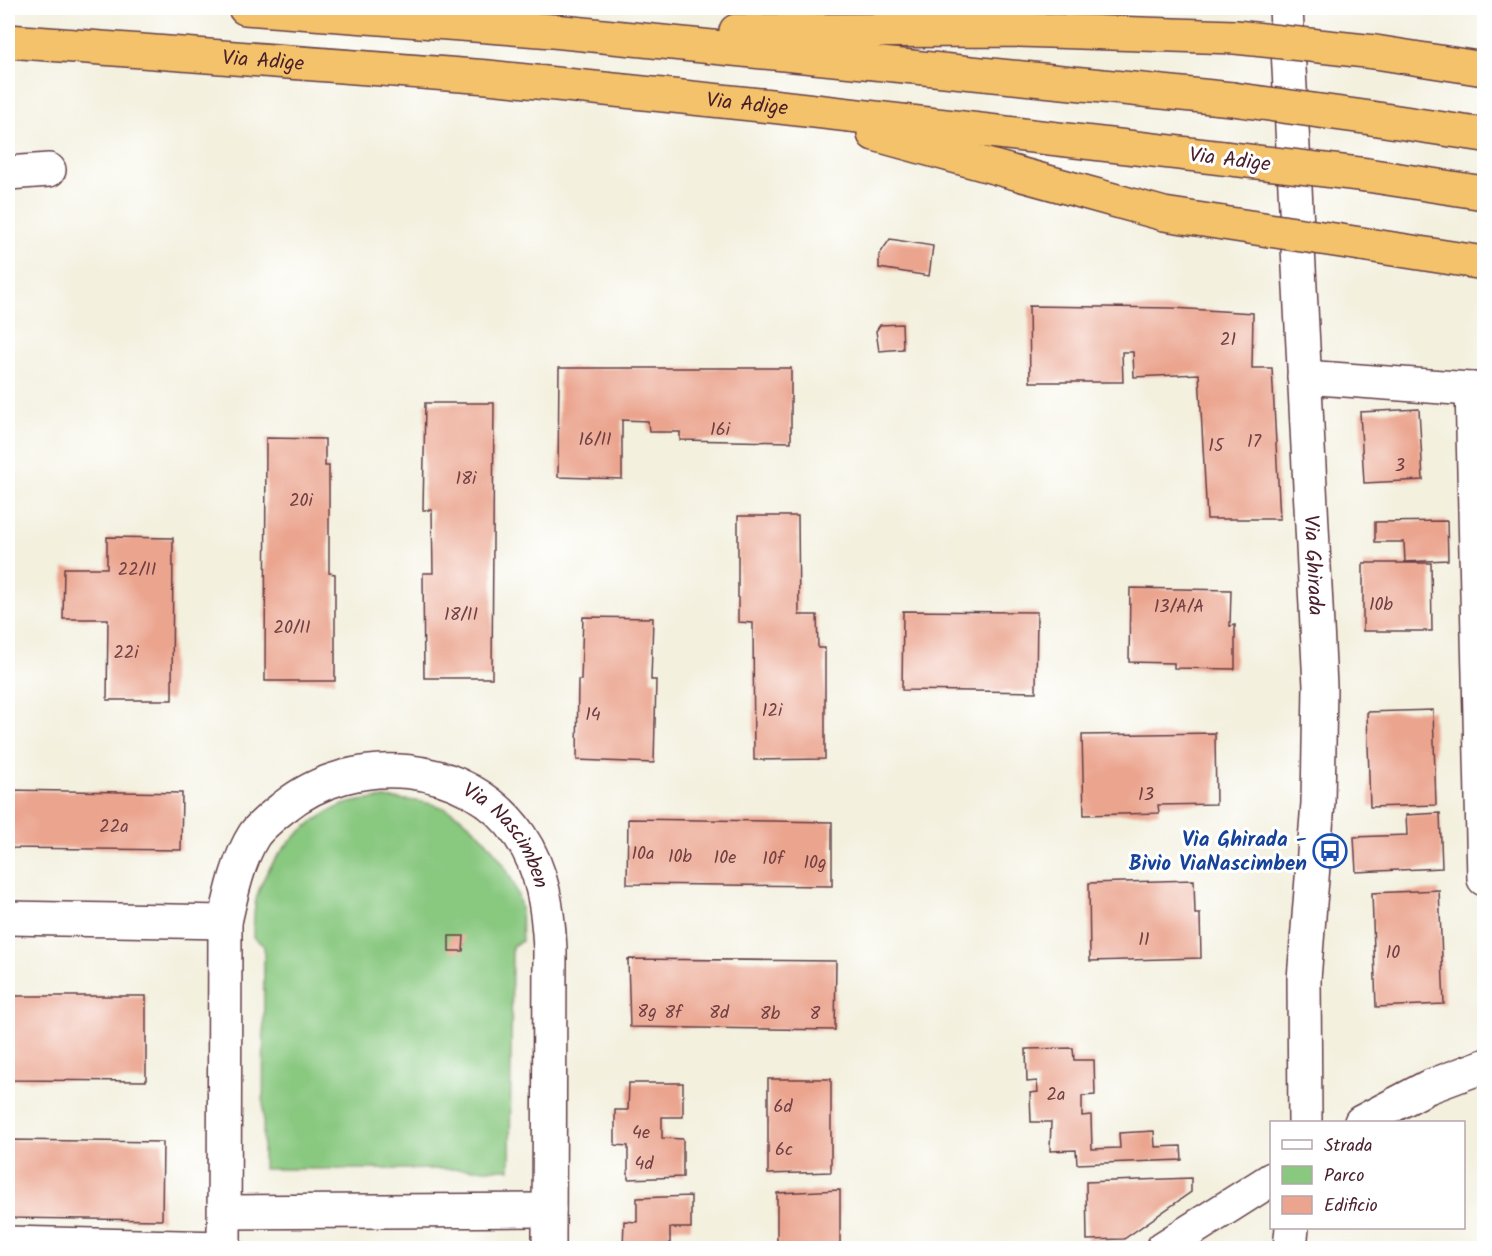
<svg xmlns="http://www.w3.org/2000/svg" width="1492" height="1256" font-family="Kalam,sans-serif">
	<rect width="100%" height="100%" fill="#fff"/>
	<filter id="ink" filterUnits="userSpaceOnUse"><feTurbulence type="fractalNoise" baseFrequency=".0167" numOctaves="2"/><feDisplacementMap in="SourceGraphic" scale="12" xChannelSelector="R" yChannelSelector="G"/><feConvolveMatrix kernelMatrix="1 2 1 2 8 2 1 2 1" color-interpolation-filters="sRGB"/></filter>
	<filter id="wash" filterUnits="userSpaceOnUse"><feTurbulence type="fractalNoise" baseFrequency=".008" numOctaves="4" result="noise"/><feDisplacementMap in="SourceGraphic" scale="24" xChannelSelector="R" yChannelSelector="G"/><feGaussianBlur stdDeviation="1.35" result="paint"/><feColorMatrix in="noise" values="0 0 0 0 0 0 0 0 0 0 0 0 0 0 0 0 0 1.4 0 .05"/><feComposite in="paint" operator="in"/></filter>
	<g filter="url(#wash)">
		<rect width="100%" height="100%" fill="#f3f0de"/>
		<path fill="#88c87f" stroke="#697455" stroke-width="1.5" d="M 384,798 C 404,800 424,800 444,808 C 479,823 515,871 521,909 C 522,919 521,931 522,941 L 512,946 L 510,1169 L 263,1169 L 264,946 L 253,937 C 254,924 253,908 257,896 C 269,856 306,820 343,805 C 355,800 371,800 384,798 Z"/>
		<g id="blocks">
			<path fill="#eba58f" d="M 890,239 L 933,246 L 929,276 L 879,268 L 879,255 Z
				M 1029,306 L 1173,308 L 1253,313 L 1252,368 L 1272,368 L 1280,519 L 1207,519 L 1199,374 L 1134,377 L 1133,352 L 1122,352 L 1123,382 L 1030,382 Z
				M 902,324 L 903,349 L 879,351 L 876,331 L 880,325 Z
				M 559,368 L 791,368 L 791,442 L 680,440 L 680,432 L 649,432 L 648,421 L 622,420 L 622,479 L 558,477 Z
				M 425,403 L 494,403 L 492,678 L 424,678 L 423,573 L 433,573 L 432,510 L 423,510 Z
				M 1419,409 L 1423,480 L 1364,483 L 1360,412 Z
				M 266,438 L 325,439 L 325,466 L 329,466 L 329,573 L 335,574 L 335,681 L 265,681 Z
				M 738,516 L 798,516 L 799,615 L 817,615 L 818,648 L 825,648 L 825,759 L 754,760 L 753,623 L 738,622 Z
				M 1447,521 L 1448,560 L 1405,562 L 1404,542 L 1375,542 L 1375,522 Z
				M 107,537 L 173,538 L 172,700 L 107,700 L 108,619 L 63,619 L 64,568 L 107,568 Z
				M 1363,563 L 1431,563 L 1432,631 L 1363,631 Z
				M 1130,588 L 1231,590 L 1230,626 L 1235,625 L 1235,669 L 1174,668 L 1174,663 L 1129,662 Z
				M 903,611 L 1037,612 L 1036,692 L 902,690 Z
				M 583,617 L 653,618 L 651,680 L 656,680 L 654,763 L 577,760 L 578,680 L 581,680 Z
				M 1433,710 L 1436,805 L 1370,807 L 1367,712 Z
				M 1215,733 L 1216,804 L 1158,805 L 1159,813 L 1084,815 L 1082,735 Z
				M 8,790 L 182,793 L 181,850 L 8,848 Z
				M 1440,813 L 1442,868 L 1356,872 L 1354,837 L 1407,835 L 1406,815 Z
				M 628,819 L 832,822 L 832,886 L 627,884 Z
				M 1194,880 L 1195,914 L 1200,914 L 1201,958 L 1090,961 L 1089,883 Z
				M 1439,890 L 1444,1004 L 1376,1007 L 1372,893 Z
				M 449,936 L 464,936 L 463,951 L 449,951 Z
				M 628,959 L 836,961 L 835,1030 L 630,1027 Z
				M 8,996 L 146,996 L 146,1081 L 8,1080 Z
				M 1073,1048 L 1074,1060 L 1094,1060 L 1095,1095 L 1082,1096 L 1082,1116 L 1091,1115 L 1092,1149 L 1120,1148 L 1119,1133 L 1154,1131 L 1155,1147 L 1181,1146 L 1182,1160 L 1077,1164 L 1076,1150 L 1050,1151 L 1051,1122 L 1031,1122 L 1030,1093 L 1038,1092 L 1037,1081 L 1027,1082 L 1026,1049 Z
				M 768,1079 L 831,1079 L 831,1172 L 768,1174 Z
				M 629,1083 L 683,1083 L 683,1117 L 662,1117 L 662,1138 L 683,1139 L 683,1177 L 628,1179 L 628,1146 L 615,1145 L 615,1110 L 628,1110 Z
				M 8,1140 L 163,1142 L 162,1220 L 8,1218 Z
				M 1191,1178 L 1191,1192 L 1124,1239 L 1087,1240 L 1086,1182 Z
				M 840,1190 L 840,1248 L 777,1248 L 777,1193 Z
				M 691,1196 L 691,1228 L 670,1228 L 670,1248 L 623,1248 L 624,1221 L 637,1222 L 637,1198 Z"/>
		</g>
	</g>
	<g filter="url(#ink)">
		<use href="#blocks" fill-opacity="0" stroke="#633e46" stroke-width="1.5"/>
		<g fill="none" stroke-linecap="round" stroke-linejoin="round">
			<g stroke="#633e46" stroke-width="36">
				<g id="minor">
					<path id="s1" d="M 1286,8 L 1320,686 L 1318,803 L 1304,979 L 1305,1122"/>
					<path d="M 8,173 L 49,170"/>
					<path d="M 1304,377 L 1484,390"/>
					<path d="M 1472,389 L 1484,879"/>
					<path d="M 8,918 L 225,922"/>
					<path d="M 1361,1122 L 1428,1087 L 1484,1066"/>
					<path d="M 225,1212 L 549,1210"/>
					<path d="M 8,1243 L 224,1248"/>
					<path id="s2" d="M 224,1248 L 225,922 C 231,895 239,858 254,835 C 261,825 274,815 284,807 C 353,751 468,759 520,836 C 543,870 548,909 550,949 L 549,1248"/>
					<path d="M 1163,1248 L 1272,1179"/>
					<path d="M 1290,1248 L 1292,1228"/>
				</g>
			</g>
			<g stroke="#633e46" stroke-width="36">
				<g id="highway">
					<path d="M 245,8 L 553,31 L 1232,99"/>
					<path d="M 736,31 L 1018,30 L 1235,37"/>
					<path id="s3" d="M 8,41 L 488,77 L 771,106 L 1223,158"/>
					<path d="M 1375,52 L 1484,69"/>
					<path d="M 1371,118 L 1484,135"/>
					<path d="M 874,134 L 1164,214 L 1223,223"/>
					<path d="M 1367,175 L 1484,193"/>
					<path d="M 1361,244 L 1484,263"/>
				</g>
			</g>
			<use href="#minor" stroke="#fff" stroke-width="33"/>
			<use href="#highway" stroke="#f4c26a" stroke-width="33"/>
			<g stroke="#633e46" stroke-width="36" stroke-linecap="butt">
				<path id="highway-bridge" d="M 1235,37 L 1375,52
					M 1232,99 L 1371,118
					M 1223,158 L 1367,175
					M 1223,223 L 1361,244"/>
			</g>
			<use href="#highway-bridge" stroke="#f4c26a" stroke-width="33"/>
		</g>
	</g>
	<defs>
		<g id="bus-ring" transform="scale(1.725)"><circle r="9.5" fill="#fff" stroke="#1a4fb4" stroke-width="1.5"/><path d="M-5-6H5V4H4V6H2V4H-2V6H-4V4H-5ZM-3.5-4V0h7V-4ZM-3.5 1.2v1.5H-2V1.2ZM2 1.2v1.5H3.5V1.2Z" fill="#1a4fb4"/></g>
	</defs>
	<g fill-rule="evenodd">
		<use href="#bus-ring" x="1330" y="851"/>
	</g>
	<g text-anchor="middle" stroke-width="6" stroke-linejoin="round" paint-order="stroke">
		<g font-size="18" fill="#724044">
			<text x="1228" y="345">21</text>
			<text x="720" y="435">16i</text>
			<text x="595" y="445">16/II</text>
			<text x="1254" y="447">17</text>
			<text x="1216" y="451">15</text>
			<text x="1400" y="471">3</text>
			<text x="466" y="484">18i</text>
			<text x="301" y="506">20i</text>
			<text x="137" y="575">22/II</text>
			<text x="1381" y="610">10b</text>
			<text x="1179" y="612">13/A/A</text>
			<text x="461" y="620">18/II</text>
			<text x="292" y="633">20/II</text>
			<text x="126" y="658">22i</text>
			<text x="772" y="716">12i</text>
			<text x="593" y="720">14</text>
			<text x="1146" y="800">13</text>
			<text x="114" y="832">22a</text>
			<text x="643" y="859">10a</text>
			<text x="680" y="862">10b</text>
			<text x="725" y="863">10e</text>
			<text x="773" y="864">10f</text>
			<text x="815" y="868">10g</text>
			<text x="1144" y="945">11</text>
			<text x="1393" y="958">10</text>
			<text x="647" y="1017">8g</text>
			<text x="673" y="1018">8f</text>
			<text x="719" y="1018">8d</text>
			<text x="770" y="1019">8b</text>
			<text x="815" y="1019">8</text>
			<text x="1056" y="1100">2a</text>
			<text x="783" y="1112">6d</text>
			<text x="641" y="1138">4e</text>
			<text x="784" y="1155">6c</text>
			<text x="644" y="1169">4d</text>
		</g>
		<g font-size="21" fill="#4a1f2b" stroke="#fff">
			<text dy="7" stroke="none"><textPath href="#s3" startOffset="256">Via Adige</textPath></text>
			<text dy="7" stroke="none"><textPath href="#s3" startOffset="742">Via Adige</textPath></text>
			<text transform="translate(1230 159) rotate(7)" y="7">Via Adige</text>
			<text dy="7" stroke="none"><textPath href="#s1" startOffset="558">Via Ghirada</textPath></text>
			<text dy="7" stroke="none"><textPath href="#s2" startOffset="716">Via Nascimben</textPath></text>
		</g>
		<g font-size="21" font-weight="bold" fill="#164399" stroke="#fff" text-anchor="end">
			<text x="1307" y="846">Via Ghirada -<tspan x="1307" dy="24">Bivio ViaNascimben</tspan></text>
		</g>
	</g>
	<rect width="1492" height="1256" fill="none" stroke="#fff" stroke-width="30"/>
	<rect x="1270" y="1121" width="195" height="108" fill="#ffffff" stroke="#b7a5aa" stroke-width="1.5"/>
	<rect x="1282" y="1140" width="30" height="9" fill="#ffffff" stroke="#b7a5aa" stroke-width="1.5"/>
	<text x="1324" y="1151" font-size="18" fill="#4a1f2b">Strada</text>
	<rect x="1282" y="1166" width="30" height="18" fill="#88c87f" stroke="#b7a5aa" stroke-width="1.5"/>
	<text x="1324" y="1181" font-size="18" fill="#4a1f2b">Parco</text>
	<rect x="1282" y="1196" width="30" height="18" fill="#eba58f" stroke="#b7a5aa" stroke-width="1.5"/>
	<text x="1324" y="1211" font-size="18" fill="#4a1f2b">Edificio</text>
</svg>
